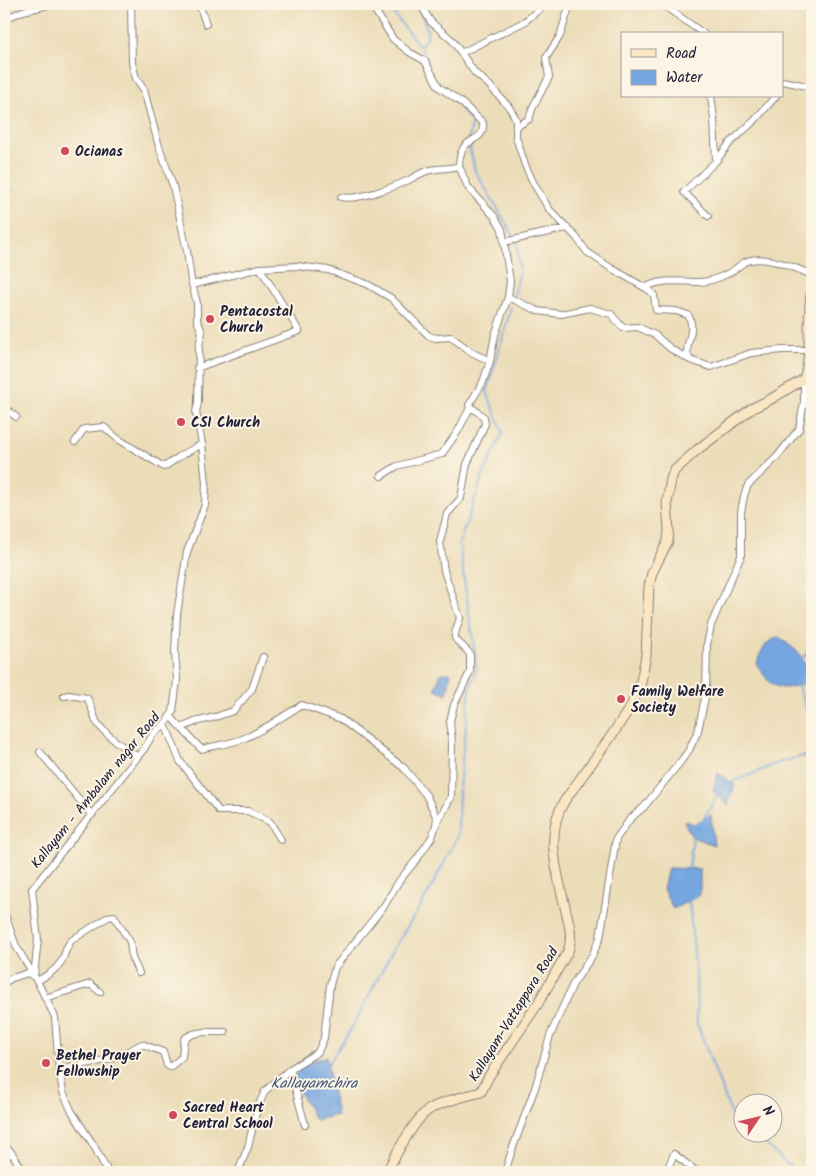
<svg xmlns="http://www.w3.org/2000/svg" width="816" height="1176" font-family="Kalam,sans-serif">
	<rect width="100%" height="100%" fill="#fcf5e5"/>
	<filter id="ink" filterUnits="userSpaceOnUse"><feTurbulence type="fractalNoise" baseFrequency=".02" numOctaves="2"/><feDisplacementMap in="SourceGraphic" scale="10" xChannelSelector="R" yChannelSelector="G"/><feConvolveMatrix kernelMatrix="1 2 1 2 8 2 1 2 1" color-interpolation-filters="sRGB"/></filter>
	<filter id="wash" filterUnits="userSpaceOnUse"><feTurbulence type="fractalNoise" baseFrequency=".0096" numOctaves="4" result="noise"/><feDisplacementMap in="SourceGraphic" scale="20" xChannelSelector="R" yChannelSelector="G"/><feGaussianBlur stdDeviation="1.12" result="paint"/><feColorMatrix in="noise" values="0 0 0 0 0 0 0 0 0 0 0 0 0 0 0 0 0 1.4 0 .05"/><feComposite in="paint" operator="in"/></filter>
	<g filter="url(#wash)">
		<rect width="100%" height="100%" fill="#ecddb9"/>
		<path fill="#76a6e0" stroke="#4c648e" d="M 779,637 L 798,652 L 811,675 L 811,680 C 800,686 782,692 772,684 C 766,680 762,671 757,665 C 759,652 766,641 779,637 Z
			M 441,673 L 451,673 L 447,694 L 435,689 Z
			M 718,773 L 735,785 L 728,805 L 713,791 Z
			M 711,815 L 714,845 L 692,837 L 684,821 L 694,824 Z
			M 668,868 L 700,869 L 700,895 L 673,909 L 663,889 Z
			M 326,1056 L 337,1115 L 315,1120 L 293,1081 L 300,1066 Z"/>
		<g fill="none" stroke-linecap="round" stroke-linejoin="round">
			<path stroke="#76a6e0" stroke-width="2" d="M 386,4 L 421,48 L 426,58
				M 416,4 C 421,16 437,37 419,45
				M 454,101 L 472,122 L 469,139
				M 469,144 L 475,171 L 515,238
				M 4,238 L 5,243 L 4,248
				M 514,296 L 520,271 L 517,242
				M 4,304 L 10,325
				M 802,659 L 812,648
				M 797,683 L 812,725
				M 730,783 L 781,762 L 812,754
				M 702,821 L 718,795
				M 689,870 L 693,835
				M 689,900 L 696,974 L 697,1024 L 734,1121 L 744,1128
				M 327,1066 L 354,1024 L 394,948 L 428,894 L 458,836 L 459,788 L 470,688 L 477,668 L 459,544 L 482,478 L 503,432 L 487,392 L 511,308
				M 751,1134 L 763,1142 L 796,1172"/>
		</g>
	</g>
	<g filter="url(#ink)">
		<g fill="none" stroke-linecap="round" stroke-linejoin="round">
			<g stroke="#87807a" stroke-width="8">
				<path id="street" d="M 199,4 L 206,24
					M 371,4 L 393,39 L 409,52 L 425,61 L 439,87 L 462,103 L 483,123 C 484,140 472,137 464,147 C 461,152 459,160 459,166 L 468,187 L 494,216 L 502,229 L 510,281 L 508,297 L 495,335 L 490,361 L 483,382 L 469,405 L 484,417 L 485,424 L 467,464 L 461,498 L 447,514 L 440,541 L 444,571 L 460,618 C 451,645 453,634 470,654 L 470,672 L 454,705 L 450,721 L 452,743 L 451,797 L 436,825
					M 420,4 L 431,22 L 452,40 L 475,73 L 489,85 L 509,107 L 516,119 L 516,137 L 525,165 L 534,184 L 549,209 L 576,237 L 587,252 L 611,268 L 649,290 L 654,295 L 656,310 L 676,311 L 688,315 C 698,330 681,348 690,360 L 711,367 L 751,353 L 782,350 L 811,350
					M 662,4 L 704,34
					M 4,19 L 23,11 L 53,4
					M 461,53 L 524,22 L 546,4
					M 782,81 L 812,87
					M 711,96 L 714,118 L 716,161
					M 516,127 L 529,119 L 533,107 L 549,77 L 546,58 L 560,36 L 570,4
					M 4,196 L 7,191
					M 341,197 C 357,201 394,187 409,180 C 416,176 424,171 431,170 C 440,168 449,169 459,166
					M 708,216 L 684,192 L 716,161 L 730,143 L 755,120 L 776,96
					M 504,242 L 567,228
					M 260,268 L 297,266 L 328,270 L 367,284 L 391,298 L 429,336 L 436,338 L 451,337 L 473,353 L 490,361
					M 192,285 L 260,268 L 299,331 L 197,368
					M 646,287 C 664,278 680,282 699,282 C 708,282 721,277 729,273 C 735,270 739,265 745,262 C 762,253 796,268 812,275
					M 508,297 L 538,311 L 561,314 L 590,308 L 611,314 L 623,328 L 638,327 L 655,335 L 671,349 L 690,360
					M 4,407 L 16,417
					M 75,442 L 84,429 L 104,427 L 118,439 L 164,467 L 182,455 L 202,444
					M 381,476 L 397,466 L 442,454 L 458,431 L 471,406
					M 64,696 L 69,695 L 87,698 C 92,706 93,714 96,721 C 103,733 125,749 137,756
					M 170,716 L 201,749 C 216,745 233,744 247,737 C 266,729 284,715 302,705 L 341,719 L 404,768 L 426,795 L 437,818 L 436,825 L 432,837 L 417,859 L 399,881 L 384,906 L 335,967 L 330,985 L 324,1038 L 318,1052 L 290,1069 L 265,1091 L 257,1109 L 248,1147 L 238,1172
					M 165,724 L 180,761 L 219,811 L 248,811 L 270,822 L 281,840
					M 181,728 L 195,722 L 215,717 L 233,711 L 252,689 L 263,657
					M 40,752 L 92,815
					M 4,912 L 16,946 L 37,981 L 55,1017 L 59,1069 L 63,1092 L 71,1110 L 94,1146 L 108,1172
					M 37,981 C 46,976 55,971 61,962 C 66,955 65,946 72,940 L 108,917 L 114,916 L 130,942 L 132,958 L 139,973
					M 4,983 L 12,978 L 28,973 L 34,977 L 38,939 L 32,889 L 144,749 L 153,734 L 165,724 L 173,712 L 177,680 L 175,652 L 177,614 L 187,552 L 205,505 L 206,483 L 202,444 L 196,412 L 198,403 L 199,346 L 202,332 L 197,320 L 197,303 L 191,280 L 187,251 L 173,186 L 158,143 L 144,90 L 136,78 L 132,63 L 131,4
					M 45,998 L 90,984 L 100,992
					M 59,1069 L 112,1059 L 142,1044 L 163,1052 L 167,1065 L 170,1067 L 182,1057 L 184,1039 C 197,1029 210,1033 225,1032
					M 290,1069 L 305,1125
					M 4,1145 L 11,1152 L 24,1172
					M 4,1159 L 11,1152
					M 505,1172 L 512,1150 L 535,1088 L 550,1036 L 573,984 L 592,956 L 600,938 L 616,839 L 630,819 L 644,807 L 681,761 L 689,750 L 698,731 L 706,693 L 707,645 L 711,625 L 741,556 L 741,512 L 744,496 L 748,485 L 776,458 L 799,429 L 804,402 L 804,379
					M 666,1172 L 674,1154 L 697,1172"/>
			</g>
			<g stroke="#87807a" stroke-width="11">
				<path id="secondary" d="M 387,1172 C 394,1157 414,1121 427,1111 C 439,1102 466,1096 481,1092 L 489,1076 L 537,1005 L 567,953 C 574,939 569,922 565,907 C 557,872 544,833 565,800 L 612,735 L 631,706 L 640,687 L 646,655 L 649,586 L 652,573 L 668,541 L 669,530 L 667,503 L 671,479 L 674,471 L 697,450 L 751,409 L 771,399 L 804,379 C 813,350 806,319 812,290"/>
			</g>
			<use href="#street" stroke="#fff" stroke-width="6"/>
			<use href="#secondary" stroke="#fbe6c4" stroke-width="9"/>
		</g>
	</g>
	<g fill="#d1495b" stroke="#fcf5e5" stroke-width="2">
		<circle cx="65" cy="151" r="5"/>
		<circle cx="210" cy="319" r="5"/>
		<circle cx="181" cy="422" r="5"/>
		<circle cx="621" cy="699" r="5"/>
		<circle cx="46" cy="1063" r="5"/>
		<circle cx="173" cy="1115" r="5"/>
	</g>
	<g text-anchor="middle" stroke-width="4" stroke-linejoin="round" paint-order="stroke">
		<g font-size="14" font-weight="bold" fill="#22223b" stroke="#fcf5e5" text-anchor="start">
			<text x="75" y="156">Ocianas</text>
			<text x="220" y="316">Pentacostal<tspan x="220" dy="16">Church</tspan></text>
			<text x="191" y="427">CSI Church</text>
			<text x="631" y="696">Family Welfare<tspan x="631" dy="16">Society</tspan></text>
			<text x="56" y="1060">Bethel Prayer<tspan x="56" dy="16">Fellowship</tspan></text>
			<text x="183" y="1112">Sacred Heart<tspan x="183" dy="16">Central School</tspan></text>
		</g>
		<g font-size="14" fill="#22223b" stroke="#fcf5e5">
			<text transform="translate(95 790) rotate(-51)" y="5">Kallayam - Ambalam nagar Road</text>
			<text transform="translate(513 1014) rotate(-58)" y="5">Kallayam-Vattappara Road</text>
		</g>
		<g font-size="15" font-style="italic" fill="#44577d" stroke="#fcf5e5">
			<text x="314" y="1088">Kallayamchira</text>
		</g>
	</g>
	<rect width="816" height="1176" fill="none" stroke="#fcf5e5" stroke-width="20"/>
	<rect x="621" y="32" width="162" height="65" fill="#fcf5e5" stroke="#a5a1a1"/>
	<rect x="631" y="49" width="25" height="8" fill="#fbe6c4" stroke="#a5a1a1"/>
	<text x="666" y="58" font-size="15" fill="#22223b">Road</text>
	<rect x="631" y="70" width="25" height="15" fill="#76a6e0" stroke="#a5a1a1"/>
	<text x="666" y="82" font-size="15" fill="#22223b">Water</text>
	<g transform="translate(758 1118) rotate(55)"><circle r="24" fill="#fcf5e5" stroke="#a5a1a1"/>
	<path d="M0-4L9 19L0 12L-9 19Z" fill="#d1495b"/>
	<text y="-8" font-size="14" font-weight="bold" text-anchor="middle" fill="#22223b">N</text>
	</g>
</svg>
